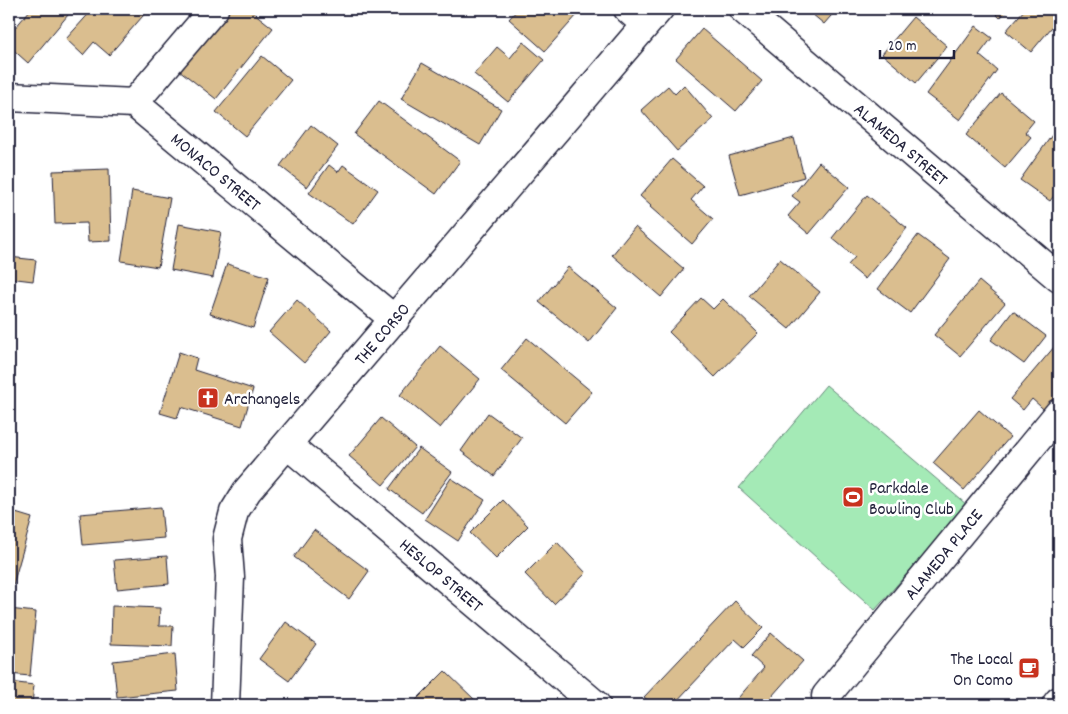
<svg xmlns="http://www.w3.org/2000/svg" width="1068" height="714" font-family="Dekko,sans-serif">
	<rect width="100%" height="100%" fill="#fff"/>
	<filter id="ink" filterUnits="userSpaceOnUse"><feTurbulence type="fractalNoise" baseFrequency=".02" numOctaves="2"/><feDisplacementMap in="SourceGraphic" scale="10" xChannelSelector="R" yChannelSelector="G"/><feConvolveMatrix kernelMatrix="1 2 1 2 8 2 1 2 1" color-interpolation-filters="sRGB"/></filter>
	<g filter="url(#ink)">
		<path fill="#a4eab6" stroke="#638678" d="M 826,385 L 967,505 L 875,610 L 739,488 Z"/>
		<path fill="#dabe8f" stroke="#22223b" d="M 31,9 L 61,9 L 68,15 L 28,63 L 9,46 L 9,35 Z
			M 93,9 L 149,9 L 109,55 L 94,42 L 83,55 L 66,39 Z
			M 228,9 L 249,9 L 273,28 L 216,99 L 174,66 L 196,49 Z
			M 518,9 L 571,9 L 578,14 L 545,51 L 509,19 Z
			M 806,9 L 837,9 L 824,24 Z
			M 991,9 L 1009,9 L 1000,18 Z
			M 1025,9 L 1059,9 L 1059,23 L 1057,21 L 1031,52 L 1006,31 Z
			M 913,17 L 947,46 L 916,83 L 882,54 Z
			M 976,26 L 992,38 L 979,55 L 997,70 L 960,120 L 926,94 Z
			M 702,29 L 762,81 L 736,111 L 676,59 Z
			M 523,42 L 544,60 L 508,102 L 474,74 L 497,47 L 510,58 Z
			M 262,56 L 291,80 L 245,136 L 216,112 Z
			M 422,63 L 501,109 L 480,145 L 401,99 Z
			M 684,85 L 713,119 L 677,151 L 641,110 L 668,86 L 675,94 Z
			M 1001,93 L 1034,121 L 1025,132 L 1031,137 L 1005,168 L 966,135 Z
			M 379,101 L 460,161 L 436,194 L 354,134 Z
			M 311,125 L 338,146 L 307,187 L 280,166 Z
			M 1052,135 L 1059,140 L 1059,189 L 1050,201 L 1020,180 Z
			M 794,138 L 804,177 L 740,195 L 729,156 Z
			M 672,159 L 703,186 L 691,200 L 713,219 L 692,244 L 650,207 L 651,206 L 640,196 Z
			M 819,162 L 849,187 L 809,234 L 788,216 L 800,202 L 792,196 Z
			M 329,165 L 338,172 L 343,165 L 378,190 L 353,224 L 309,193 Z
			M 109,169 L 111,241 L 88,242 L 87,223 L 55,224 L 53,171 Z
			M 132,191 L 170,198 L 158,267 L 121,261 Z
			M 867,195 L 907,228 L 865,279 L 848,265 L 855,257 L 832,238 Z
			M 9,203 L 13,203 L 11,245 L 9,245 Z
			M 179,224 L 221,232 L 213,278 L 171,270 Z
			M 635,227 L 684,269 L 661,297 L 612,255 Z
			M 918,235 L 950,259 L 910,313 L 878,289 Z
			M 9,257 L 36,260 L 33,281 L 9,278 Z
			M 780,259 L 820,292 L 789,329 L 749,296 Z
			M 227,264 L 269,277 L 253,328 L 210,314 Z
			M 568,267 L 617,308 L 589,343 L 539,302 Z
			M 979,281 L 1005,303 L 960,356 L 934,335 Z
			M 701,298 L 713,309 L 723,299 L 758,333 L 715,377 L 669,332 Z
			M 297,300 L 331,331 L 304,363 L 269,332 Z
			M 1013,311 L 1046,336 L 1024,364 L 991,340 Z
			M 527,338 L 592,392 L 565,423 L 501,370 Z
			M 440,346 L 480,379 L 440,428 L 400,395 Z
			M 1055,346 L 1059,350 L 1059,402 L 1049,414 L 1032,399 L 1023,410 L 1010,399 Z
			M 179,352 L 197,358 L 194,370 L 253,389 L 242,426 L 181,407 L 177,418 L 160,413 Z
			M 979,410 L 1010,437 L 964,490 L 933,463 Z
			M 488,413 L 522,438 L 494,476 L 461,451 Z
			M 381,418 L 415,447 L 383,485 L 349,456 Z
			M 419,448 L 452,472 L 422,513 L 389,489 Z
			M 451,478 L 485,500 L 458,541 L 425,519 Z
			M 503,500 L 528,526 L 496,558 L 470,533 Z
			M 161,507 L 164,538 L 83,545 L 80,514 Z
			M 9,511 L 32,518 L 9,599 Z
			M 314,530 L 369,571 L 349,599 L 294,557 Z
			M 557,542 L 586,573 L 554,604 L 525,574 Z
			M 167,556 L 169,584 L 117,589 L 114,560 Z
			M 735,601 L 763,628 L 744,647 L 735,639 L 673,705 L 653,705 L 644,697 Z
			M 112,606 L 160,608 L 159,626 L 173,626 L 172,646 L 111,644 Z
			M 9,609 L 36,612 L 30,676 L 9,674 Z
			M 286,622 L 316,644 L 289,681 L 259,659 Z
			M 771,633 L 803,661 L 764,705 L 732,705 L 764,668 L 751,656 Z
			M 175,654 L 178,691 L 117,697 L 113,661 Z
			M 445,671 L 476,701 L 472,705 L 411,705 Z
			M 9,682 L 34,685 L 32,705 L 9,705 Z"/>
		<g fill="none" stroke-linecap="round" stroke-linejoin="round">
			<g stroke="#22223b" stroke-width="31">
				<g id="minor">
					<path d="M 628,9 L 645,24"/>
					<path id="s1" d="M 743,9 L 1059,278"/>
					<path id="s2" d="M 9,97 L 134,103 L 395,320"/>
					<path d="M 134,103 L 214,9"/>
					<path id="s3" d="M 288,445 L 596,705"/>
					<path id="s4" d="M 826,696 L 1059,413"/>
					<path id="s5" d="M 225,705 L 230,577 L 227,539 L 234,512 L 247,491 L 659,9"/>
					<path d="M 1056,705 L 1059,701"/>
				</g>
			</g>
			<use href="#minor" stroke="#fff" stroke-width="28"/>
		</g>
	</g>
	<defs>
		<g id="church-square" transform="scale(1.125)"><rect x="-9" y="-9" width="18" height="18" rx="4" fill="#c8321e" stroke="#fff"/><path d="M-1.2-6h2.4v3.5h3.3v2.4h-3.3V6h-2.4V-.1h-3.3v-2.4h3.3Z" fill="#fff"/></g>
		<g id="stadium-square" transform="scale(1.125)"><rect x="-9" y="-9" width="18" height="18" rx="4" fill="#c8321e" stroke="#fff"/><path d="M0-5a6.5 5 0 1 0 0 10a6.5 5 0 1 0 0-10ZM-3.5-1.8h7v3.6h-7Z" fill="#fff"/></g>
		<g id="cafe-square" transform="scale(1.125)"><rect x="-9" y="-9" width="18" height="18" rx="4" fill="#c8321e" stroke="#fff"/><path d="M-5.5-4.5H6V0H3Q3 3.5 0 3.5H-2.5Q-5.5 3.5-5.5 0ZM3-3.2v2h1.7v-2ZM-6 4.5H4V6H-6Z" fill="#fff"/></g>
	</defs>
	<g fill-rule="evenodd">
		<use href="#church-square" x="208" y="398"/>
		<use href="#stadium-square" x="853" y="497"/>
		<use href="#cafe-square" x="1029" y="668"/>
	</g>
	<g text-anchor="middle" stroke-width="5" stroke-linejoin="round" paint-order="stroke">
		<g font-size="18" fill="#22223b" stroke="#fff">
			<text dy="6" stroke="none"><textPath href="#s1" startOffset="208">ALAMEDA STREET</textPath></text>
			<text dy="6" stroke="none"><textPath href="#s2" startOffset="232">MONACO STREET</textPath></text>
			<text dy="6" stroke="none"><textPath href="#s5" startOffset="426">THE CORSO</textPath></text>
			<text dy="6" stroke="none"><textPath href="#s4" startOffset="184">ALAMEDA PLACE</textPath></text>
			<text dy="6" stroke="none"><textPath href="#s3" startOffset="201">HESLOP STREET</textPath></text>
		</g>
		<g font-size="18" fill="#22223b" stroke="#fff" text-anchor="start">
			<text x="224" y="404">Archangels</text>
			<text x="869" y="493">Parkdale<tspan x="869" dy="21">Bowling Club</tspan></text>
			<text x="1013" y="664" text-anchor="end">The Local<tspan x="1013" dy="21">On Como</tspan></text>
		</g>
	</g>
	<rect width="1068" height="714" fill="none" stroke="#fff" stroke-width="30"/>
	<rect x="15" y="15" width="1038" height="684" fill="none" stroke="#22223b" stroke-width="2" filter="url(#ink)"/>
	<path d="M880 50v8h74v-8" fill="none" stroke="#22223b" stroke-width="2.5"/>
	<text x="888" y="50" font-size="15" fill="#22223b" stroke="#ffffff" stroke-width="4" paint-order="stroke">20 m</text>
</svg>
